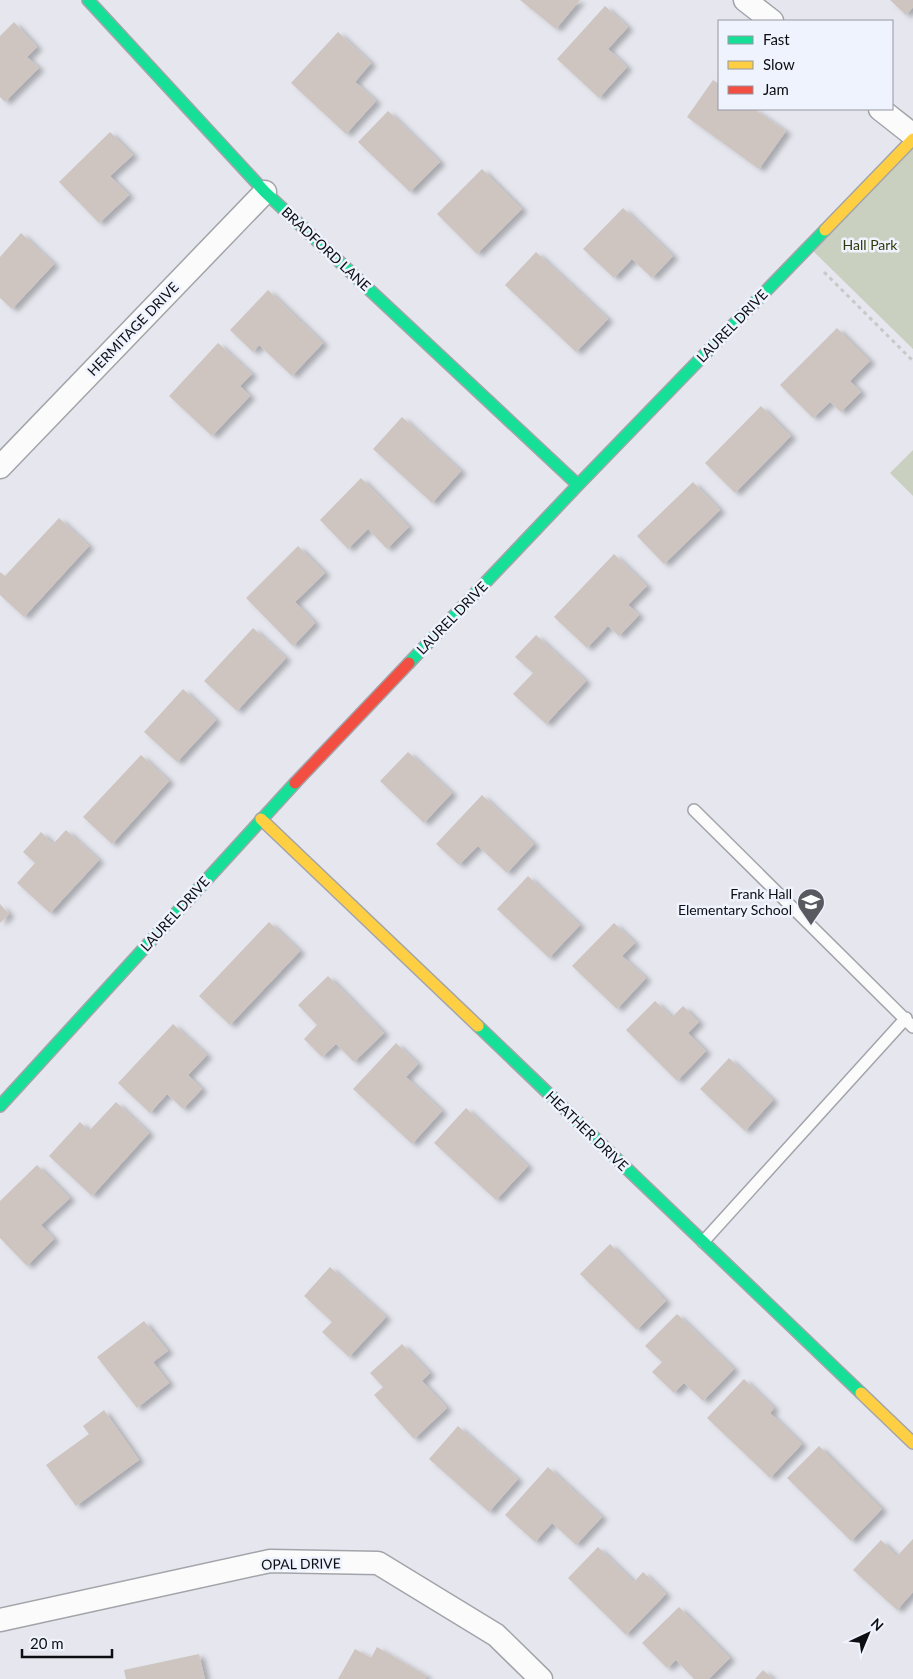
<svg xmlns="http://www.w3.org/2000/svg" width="913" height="1679" font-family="Lato,sans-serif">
	<defs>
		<filter id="shadow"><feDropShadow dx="5.5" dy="3" stdDeviation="2.5" flood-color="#0004"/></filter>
	</defs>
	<rect width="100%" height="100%" fill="#e6e7ee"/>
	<path fill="#cad0bf" d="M 913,140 L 913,349 L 809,247 Z
		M 913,450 L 913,496 L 890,473 Z"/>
	<path fill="#cec4c0" filter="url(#shadow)" d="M 520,0 L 580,0 L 556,29 Z
		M 890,0 L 913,0 L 913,7 L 906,15 Z
		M 605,6 L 628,27 L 608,49 L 627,67 L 599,98 L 557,59 Z
		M 14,22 L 37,47 L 27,57 L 39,68 L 5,102 L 0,97 L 0,36 Z
		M 338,32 L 371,63 L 355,82 L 376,101 L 346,134 L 291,83 Z
		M 713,80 L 719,84 L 719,109 L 754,109 L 786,131 L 759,169 L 687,117 Z
		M 388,111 L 440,162 L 410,192 L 358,142 Z
		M 110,132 L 133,155 L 110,176 L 129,195 L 99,223 L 59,182 Z
		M 482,169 L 522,209 L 477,254 L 437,214 Z
		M 623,208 L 673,256 L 652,278 L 632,259 L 614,278 L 583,249 Z
		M 21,233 L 54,264 L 12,309 L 0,298 L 0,257 Z
		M 536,252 L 608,319 L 576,352 L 505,285 Z
		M 268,290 L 323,343 L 292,376 L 259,345 L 253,352 L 230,330 Z
		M 837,328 L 870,361 L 850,381 L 861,392 L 841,412 L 830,402 L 813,418 L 780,385 Z
		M 218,343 L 252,374 L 240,386 L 250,396 L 212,436 L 169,396 Z
		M 761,406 L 791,436 L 735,493 L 705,463 Z
		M 402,417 L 461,471 L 432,503 L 373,449 Z
		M 361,478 L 409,527 L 387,549 L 368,529 L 348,549 L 320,520 Z
		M 693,482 L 720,510 L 664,564 L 637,536 Z
		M 59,518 L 89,546 L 24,617 L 0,595 L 0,572 L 5,576 Z
		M 298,546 L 325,573 L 295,602 L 315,623 L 293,646 L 246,598 Z
		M 614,554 L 647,586 L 628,605 L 639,615 L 619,636 L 608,626 L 587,648 L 554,617 Z
		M 253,628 L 286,658 L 237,711 L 204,681 Z
		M 536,635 L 586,681 L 546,724 L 513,694 L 533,673 L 515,657 Z
		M 183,689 L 216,720 L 177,762 L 144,732 Z
		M 408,752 L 452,793 L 424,823 L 380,781 Z
		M 141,755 L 169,781 L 112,844 L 83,817 Z
		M 482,795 L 534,844 L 507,873 L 478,846 L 459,865 L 436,844 Z
		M 66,830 L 99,860 L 50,913 L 17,883 L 35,863 L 23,852 L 41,832 L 53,844 Z
		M 528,876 L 580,925 L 549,958 L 497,909 Z
		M 0,904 L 9,914 L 0,923 Z
		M 269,922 L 300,951 L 230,1025 L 199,996 Z
		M 614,923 L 635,943 L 622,956 L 646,978 L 617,1009 L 572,966 Z
		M 328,976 L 384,1033 L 354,1062 L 336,1044 L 322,1057 L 304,1039 L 317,1025 L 298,1005 Z
		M 655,1001 L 672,1017 L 683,1006 L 699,1022 L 688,1033 L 706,1051 L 677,1081 L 626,1030 Z
		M 173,1024 L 207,1055 L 188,1075 L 202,1089 L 183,1109 L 167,1094 L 150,1113 L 118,1083 Z
		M 396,1043 L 418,1064 L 406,1077 L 442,1111 L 412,1144 L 353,1089 Z
		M 729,1058 L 773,1100 L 745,1131 L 700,1089 Z
		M 116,1102 L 149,1133 L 92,1196 L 49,1156 L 80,1122 L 89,1131 Z
		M 466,1108 L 528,1166 L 496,1200 L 434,1143 Z
		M 37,1165 L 70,1198 L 41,1225 L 54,1239 L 27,1266 L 0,1238 L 0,1201 Z
		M 610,1244 L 666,1301 L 637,1330 L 580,1274 Z
		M 330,1267 L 386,1317 L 349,1357 L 322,1332 L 332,1322 L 304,1296 Z
		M 677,1314 L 734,1369 L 703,1401 L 684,1383 L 674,1393 L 652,1372 L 662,1362 L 645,1346 Z
		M 144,1321 L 168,1351 L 153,1362 L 169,1383 L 137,1408 L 97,1357 Z
		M 402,1344 L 430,1373 L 422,1381 L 447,1408 L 414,1439 L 374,1395 L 383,1387 L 370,1373 Z
		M 744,1379 L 774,1408 L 770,1413 L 802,1444 L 770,1478 L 707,1418 Z
		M 104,1410 L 139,1460 L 76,1506 L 46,1465 L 89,1434 L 83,1426 Z
		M 458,1426 L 518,1479 L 489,1512 L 429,1459 Z
		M 819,1446 L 882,1509 L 851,1541 L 787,1478 Z
		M 548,1467 L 602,1517 L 576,1545 L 552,1523 L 535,1542 L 505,1515 Z
		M 913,1539 L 913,1592 L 897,1610 L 853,1570 L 881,1540 L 897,1556 Z
		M 598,1547 L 634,1582 L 643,1572 L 666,1594 L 626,1635 L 568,1578 Z
		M 679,1607 L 730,1658 L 709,1679 L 694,1679 L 676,1660 L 667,1668 L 642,1643 Z
		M 377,1647 L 427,1676 L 425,1679 L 338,1679 L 355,1649 L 371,1658 Z
		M 199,1654 L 205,1679 L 126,1679 L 124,1670 Z
		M 763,1670 L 773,1679 L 755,1679 Z"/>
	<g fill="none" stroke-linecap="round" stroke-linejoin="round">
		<g stroke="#a3a4a9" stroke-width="14">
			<path id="lane" d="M 694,810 L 913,1027
				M 703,1242 L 906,1018"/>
		</g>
		<g stroke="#a3a4a9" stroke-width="25">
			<path id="street" d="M 745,0 L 772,21
				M 880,109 L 913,135
				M 0,467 L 265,192
				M 0,1620 L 270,1561 L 378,1563 L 496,1635 L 541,1679"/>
		</g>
		<g stroke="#a3a4a9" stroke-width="14">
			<path id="fast" d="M 88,0 L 265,192 L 578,485
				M 409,663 L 578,485 L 825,230
				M 478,1026 L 861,1393
				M 0,1106 L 295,783"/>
		</g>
		<g stroke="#a3a4a9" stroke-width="14">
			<path id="slow" d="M 825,230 L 913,139
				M 261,819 L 478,1026
				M 861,1393 L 913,1443"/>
		</g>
		<g stroke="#a3a4a9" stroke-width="14">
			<path id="jam" d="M 295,783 L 409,663"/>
		</g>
		<path stroke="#c9c9cb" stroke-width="3" stroke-dasharray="4 4" stroke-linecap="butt" d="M 824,272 L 913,361"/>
		<use href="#lane" stroke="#fbfbfc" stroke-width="11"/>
		<use href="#street" stroke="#fbfbfc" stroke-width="22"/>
		<use href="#fast" stroke="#16e098" stroke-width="11"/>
		<use href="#slow" stroke="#ffcf43" stroke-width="11"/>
		<use href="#jam" stroke="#f24e42" stroke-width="11"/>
	</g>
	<defs>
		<g id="school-pin" transform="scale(1.4375)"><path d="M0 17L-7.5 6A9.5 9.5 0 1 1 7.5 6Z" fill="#595a5f" stroke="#eff3fe"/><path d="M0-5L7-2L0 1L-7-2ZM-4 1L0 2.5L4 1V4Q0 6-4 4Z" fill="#fff"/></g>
	</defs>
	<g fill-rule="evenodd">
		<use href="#school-pin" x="811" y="902"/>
	</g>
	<g text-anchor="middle" stroke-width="5" stroke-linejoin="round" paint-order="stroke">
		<g font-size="14" fill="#30390b" stroke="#eff3fe">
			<text x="870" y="250">Hall Park</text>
		</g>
		<g font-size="14" fill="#0d0e12" stroke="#eff3fe">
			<text transform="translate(326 249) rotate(43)" y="5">BRADFORD LANE</text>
			<text transform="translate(732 326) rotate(-46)" y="5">LAUREL DRIVE</text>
			<text transform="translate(133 329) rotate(-46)" y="5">HERMITAGE DRIVE</text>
			<text transform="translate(452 618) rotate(-46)" y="5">LAUREL DRIVE</text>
			<text transform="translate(175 914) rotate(-48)" y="5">LAUREL DRIVE</text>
			<text transform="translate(587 1131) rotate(44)" y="5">HEATHER DRIVE</text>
			<text transform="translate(301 1564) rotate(-1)" y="5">OPAL DRIVE</text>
		</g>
		<g font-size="14" fill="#0d0e12" stroke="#eff3fe" text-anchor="end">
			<text x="792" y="899">Frank Hall<tspan x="792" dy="16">Elementary School</tspan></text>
		</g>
	</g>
	<rect x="718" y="20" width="175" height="90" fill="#eff3fe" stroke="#9597a0"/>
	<rect x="728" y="36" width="25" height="8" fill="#16e098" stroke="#9597a0"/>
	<text x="763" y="45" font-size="15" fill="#0d0e12">Fast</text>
	<rect x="728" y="61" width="25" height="8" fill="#ffcf43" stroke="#9597a0"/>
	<text x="763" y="70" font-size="15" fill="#0d0e12">Slow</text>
	<rect x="728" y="86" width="25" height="8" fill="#f24e42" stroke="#9597a0"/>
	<text x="763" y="95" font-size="15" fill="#0d0e12">Jam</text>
	<g transform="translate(868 1634) rotate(44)" stroke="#eff3fe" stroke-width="4" paint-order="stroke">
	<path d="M0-4L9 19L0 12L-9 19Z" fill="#0d0e12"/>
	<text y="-8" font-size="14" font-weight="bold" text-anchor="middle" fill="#0d0e12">N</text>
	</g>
	<path d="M22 1649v8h90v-8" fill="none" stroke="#0d0e12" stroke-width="2.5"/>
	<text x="30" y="1649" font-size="15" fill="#0d0e12" stroke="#eff3fe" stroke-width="4" paint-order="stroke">20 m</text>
</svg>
